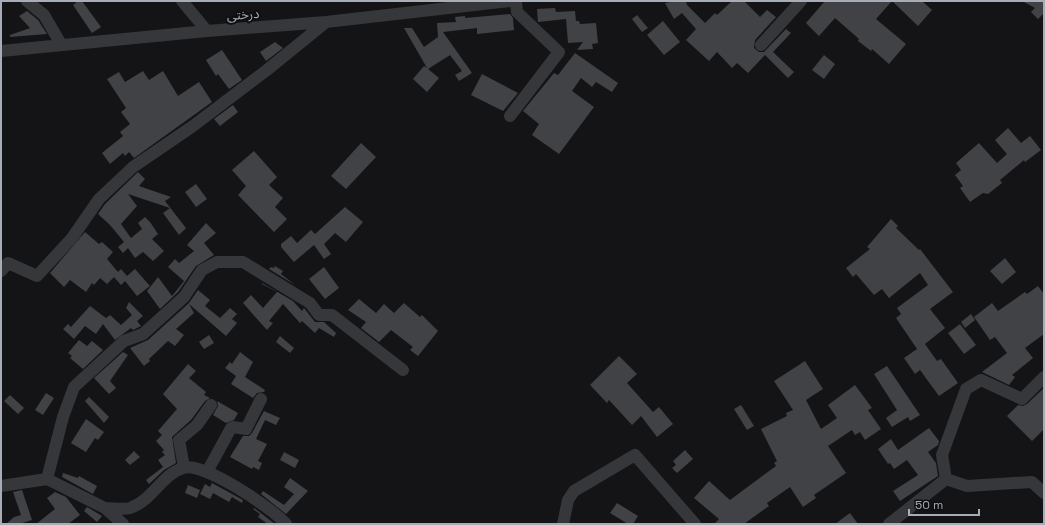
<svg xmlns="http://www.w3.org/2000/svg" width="1045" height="525" font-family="'Space Grotesk','Noto Sans Arabic',sans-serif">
	<rect width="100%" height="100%" fill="#141416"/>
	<path fill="#404246" d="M 78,1 L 82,1 L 101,27 L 92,33 L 73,5 Z
		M 676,1 L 686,1 L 687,5 L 705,23 L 715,13 L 717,15 L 732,1 L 744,1 L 760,17 L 767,10 L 776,17 L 755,40 L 754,48 L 759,52 L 764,52 L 786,29 L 791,33 L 773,52 L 794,72 L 788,78 L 765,55 L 748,73 L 737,63 L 732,68 L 717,52 L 709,61 L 686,40 L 696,29 L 682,13 L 674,19 L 665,3 Z
		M 825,1 L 892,1 L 876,19 L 906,44 L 889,64 L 872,49 L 871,51 L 858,41 L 859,39 L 835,18 L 819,36 L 806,23 Z
		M 892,1 L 922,1 L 932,10 L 918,26 Z
		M 1022,1 L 1044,1 L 1044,13 L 1038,19 L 1031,12 L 1035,8 Z
		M 555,8 L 556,12 L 575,11 L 576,21 L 579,21 L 580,24 L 596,23 L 598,43 L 592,44 L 593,49 L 577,50 L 583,42 L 568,43 L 566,19 L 538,22 L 537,9 Z
		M 27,11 L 38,20 L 47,34 L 10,37 L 10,35 L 30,28 L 19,16 Z
		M 510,14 L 513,18 L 514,30 L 477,34 L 477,28 L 443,32 L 472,73 L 459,81 L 455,75 L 462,71 L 450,55 L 428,69 L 439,78 L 427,92 L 413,79 L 424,66 L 427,68 L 404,28 L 412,28 L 424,47 L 438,37 L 437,23 L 456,22 L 455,17 L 465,16 L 465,18 Z
		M 637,15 L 648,28 L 642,32 L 632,19 Z
		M 663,21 L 680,42 L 664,55 L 647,35 Z
		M 275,42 L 283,48 L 266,61 L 260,52 Z
		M 222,50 L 242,80 L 229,89 L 218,74 L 216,76 L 206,60 Z
		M 575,53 L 618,83 L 612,92 L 596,82 L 592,87 L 581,78 L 572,91 L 594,107 L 559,154 L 532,135 L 539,124 L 523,111 L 554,73 L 558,75 Z
		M 824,55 L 835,64 L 824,79 L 812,70 Z
		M 143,71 L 149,80 L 163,71 L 178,96 L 199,82 L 212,102 L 134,158 L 129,152 L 125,156 L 123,153 L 110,164 L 102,153 L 123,136 L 120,132 L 130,124 L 121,112 L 126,108 L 107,79 L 119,72 L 125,82 Z
		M 482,74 L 518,93 L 503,111 L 471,95 Z
		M 233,105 L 238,112 L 220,126 L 214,119 Z
		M 1008,128 L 1021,143 L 1030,136 L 1041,150 L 1025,162 L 1024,160 L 1000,180 L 1002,183 L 988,194 L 983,193 L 970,202 L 960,188 L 963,186 L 955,175 L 961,170 L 956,163 L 979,143 L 997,163 L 1007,154 L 995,140 Z
		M 361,143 L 376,157 L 346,189 L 331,176 Z
		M 254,151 L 277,177 L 269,185 L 283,198 L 275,207 L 287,219 L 274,232 L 238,195 L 246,186 L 232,170 Z
		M 138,172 L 145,179 L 139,186 L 171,197 L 165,201 L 186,228 L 179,235 L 163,213 L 170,208 L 128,194 L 137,206 L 121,224 L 131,238 L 142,229 L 138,223 L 145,217 L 150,222 L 158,234 L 152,239 L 164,251 L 153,261 L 143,252 L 135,258 L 128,248 L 123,253 L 118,247 L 124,242 L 110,225 L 98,214 L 105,204 Z
		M 196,184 L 207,199 L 196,207 L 185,192 Z
		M 345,207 L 363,222 L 346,242 L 335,233 L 324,244 L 331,254 L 324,259 L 314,245 L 294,262 L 281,247 L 281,244 L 291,236 L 297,243 L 311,230 L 315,234 Z
		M 891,219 L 898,226 L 896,228 L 919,250 L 920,249 L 953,292 L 930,309 L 945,328 L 925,344 L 937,361 L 941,359 L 958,383 L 939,396 L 920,370 L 915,374 L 904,358 L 917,349 L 896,318 L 901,314 L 897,308 L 928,285 L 920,273 L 889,298 L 882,289 L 874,295 L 856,274 L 853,277 L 846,268 L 870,249 L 867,247 Z
		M 206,223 L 216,233 L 204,243 L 214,255 L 196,266 L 178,292 L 160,309 L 147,291 L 158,277 L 172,296 L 184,281 L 168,267 L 175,259 L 179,263 L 194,251 L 187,245 Z
		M 85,232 L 99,244 L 102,242 L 113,252 L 107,259 L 118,272 L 121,269 L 127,276 L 135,269 L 150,286 L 137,296 L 125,281 L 121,285 L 114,277 L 107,284 L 100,278 L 94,285 L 92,283 L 86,292 L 70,280 L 64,287 L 50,273 Z
		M 1005,258 L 1016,272 L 1002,284 L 990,271 Z
		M 275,266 L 283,271 L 281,274 L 295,285 L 269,269 L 271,267 L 274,268 Z
		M 324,267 L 339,288 L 325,299 L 309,279 Z
		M 262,283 L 293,301 L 302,311 L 304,308 L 315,322 L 324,322 L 336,333 L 334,337 L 319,328 L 315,333 L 302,321 L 300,323 L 283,304 L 269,321 L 273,323 L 267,330 L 243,303 L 251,295 L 263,308 L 277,292 L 262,284 Z
		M 1038,286 L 1044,294 L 1044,334 L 1025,348 L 1033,358 L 1012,375 L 1015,377 L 1009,385 L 982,372 L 1007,353 L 995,337 L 990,340 L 974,317 L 992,303 L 998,311 L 1025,292 L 1027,294 Z
		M 198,290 L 210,300 L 205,306 L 220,318 L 230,308 L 237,314 L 232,319 L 237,323 L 226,336 L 189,304 L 194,313 L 176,329 L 184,335 L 175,346 L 168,341 L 149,359 L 150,361 L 144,366 L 130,348 L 148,340 L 189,303 Z
		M 359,299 L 376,313 L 384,304 L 394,313 L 404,303 L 420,317 L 422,315 L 438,331 L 418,356 L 410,350 L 413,347 L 391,330 L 379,342 L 361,328 L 366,322 L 348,310 Z
		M 129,302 L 143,316 L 137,321 L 141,326 L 133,330 L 131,328 L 115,340 L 103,324 L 96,334 L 85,326 L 74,339 L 63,329 L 68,324 L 71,327 L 90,306 L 106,318 L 110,315 L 121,325 L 132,315 L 126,308 Z
		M 971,314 L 975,320 L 965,328 L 961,322 Z
		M 960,324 L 976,345 L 964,354 L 948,333 Z
		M 209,335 L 214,343 L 204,349 L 199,342 Z
		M 280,336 L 294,348 L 290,353 L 276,342 Z
		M 79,340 L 87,346 L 92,341 L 103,350 L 83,369 L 70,358 L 72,356 L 68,353 Z
		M 123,352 L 128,355 L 110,381 L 116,388 L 109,394 L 94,378 Z
		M 240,352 L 253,362 L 245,377 L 265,390 L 264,392 L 257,393 L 253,398 L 231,384 L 236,376 L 225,368 L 230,362 L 232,364 Z
		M 619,356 L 637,374 L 627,383 L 653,412 L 659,407 L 673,424 L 657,437 L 641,416 L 632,425 L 609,400 L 607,403 L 590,385 Z
		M 805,361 L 823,389 L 806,400 L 821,429 L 837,418 L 828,405 L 855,385 L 872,408 L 868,410 L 881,429 L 865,440 L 860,432 L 855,435 L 852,430 L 828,446 L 846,473 L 814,495 L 816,498 L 803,507 L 790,487 L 767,503 L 769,506 L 744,524 L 714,524 L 719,519 L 694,498 L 709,481 L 730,500 L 776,466 L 774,463 L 777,461 L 761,429 L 787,416 L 786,413 L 793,410 L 774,381 Z
		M 188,364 L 196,371 L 189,378 L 206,392 L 204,395 L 210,398 L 205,401 L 191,420 L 172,437 L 176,463 L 164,470 L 149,484 L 146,480 L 163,467 L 158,460 L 165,455 L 162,452 L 164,450 L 156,441 L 162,435 L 158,431 L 177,409 L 163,394 Z
		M 887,366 L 920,415 L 910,421 L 908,417 L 892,427 L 886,418 L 897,410 L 874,374 Z
		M 1044,388 L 1044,429 L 1032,441 L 1007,416 L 1018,405 L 1023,406 L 1027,404 Z
		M 46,393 L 54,398 L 43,415 L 35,410 Z
		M 10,395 L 24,408 L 18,414 L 4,401 Z
		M 89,397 L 109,417 L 104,423 L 85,401 Z
		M 217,401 L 238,413 L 234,420 L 226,423 L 213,415 L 218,406 Z
		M 741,405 L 754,426 L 747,430 L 734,409 Z
		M 264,411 L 280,418 L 276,425 L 265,420 L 256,439 L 267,444 L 258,461 L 262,463 L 259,470 L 253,467 L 252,469 L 230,457 L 243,436 L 249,436 L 252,433 Z
		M 86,419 L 104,432 L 98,440 L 95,438 L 86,452 L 71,443 Z
		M 929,428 L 939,441 L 938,445 L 928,452 L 936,463 L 938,476 L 900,501 L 893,491 L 918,475 L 907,460 L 894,469 L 890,463 L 888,464 L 878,449 L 891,439 L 898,450 Z
		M 685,450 L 693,459 L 677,473 L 672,468 L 676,465 L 673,461 Z
		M 134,451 L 140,457 L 130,465 L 125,460 Z
		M 284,452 L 299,460 L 295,468 L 280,460 Z
		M 63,473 L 78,478 L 79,476 L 97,486 L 93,494 L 62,477 Z
		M 290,478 L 308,491 L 286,514 L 261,494 L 263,491 L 284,505 L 294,494 L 284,487 Z
		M 212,483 L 243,500 L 242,503 L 232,497 L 229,502 L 213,493 L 210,499 L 200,494 L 205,484 L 210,487 Z
		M 188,485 L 200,490 L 197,498 L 185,493 Z
		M 22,490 L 32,520 L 19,524 L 6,524 L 14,517 L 21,515 L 13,492 Z
		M 55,492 L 66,497 L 80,515 L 68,524 L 36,524 L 55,509 L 47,498 Z
		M 617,503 L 638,516 L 633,524 L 628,524 L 610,513 Z
		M 87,507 L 102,516 L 97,522 L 84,511 Z
		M 254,508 L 262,514 L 275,524 L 268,524 L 258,517 L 260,514 L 253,509 Z
		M 850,513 L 858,524 L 835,524 Z"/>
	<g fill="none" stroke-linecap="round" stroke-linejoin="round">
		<path stroke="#35373a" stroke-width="12" d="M 27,1 L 44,15 L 61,44
			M 182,1 L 207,31
			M 761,45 L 801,1
			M 1,51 L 207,31 L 326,22 L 510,1
			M 510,116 L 559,52 L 517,12 L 516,1
			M 1,271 L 8,263 L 37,276 L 72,238 L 99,199 L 133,167 L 193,126 L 267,70 L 326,22
			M 184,467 L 179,440 L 197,425 L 211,405
			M 207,472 L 231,428 L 233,427 L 246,429 L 261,399
			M 47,479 L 105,508 L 123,524
			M 946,479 L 967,486 L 1032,482 L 1044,493
			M 1,486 L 47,479 L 63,417 L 74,387 L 124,341 L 143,334 L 184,297 L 202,270 L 217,262 L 243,262 L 310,303 L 319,315 L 332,315 L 403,370
			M 105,508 C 113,508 123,510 130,508 C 152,501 162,474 183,468 C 203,461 272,508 286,524
			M 563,524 L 568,500 L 574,491 L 635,455 L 695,524
			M 889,524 L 946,479 L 942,455 L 966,389 L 981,380 L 1022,399 L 1044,377"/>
	</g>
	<g text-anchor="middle" stroke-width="4" stroke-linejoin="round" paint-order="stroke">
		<g font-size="13" fill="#a6adb6" stroke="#0f0f11">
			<text transform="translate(243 14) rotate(-4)" y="5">درختی</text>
		</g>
	</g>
	<rect width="1045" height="525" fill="none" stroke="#a6adb6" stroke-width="4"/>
	<path d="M909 509v6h70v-6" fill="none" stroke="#a6adb6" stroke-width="2"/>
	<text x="915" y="509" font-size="12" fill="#a6adb6" stroke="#0f0f11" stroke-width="3" paint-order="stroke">50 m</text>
</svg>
